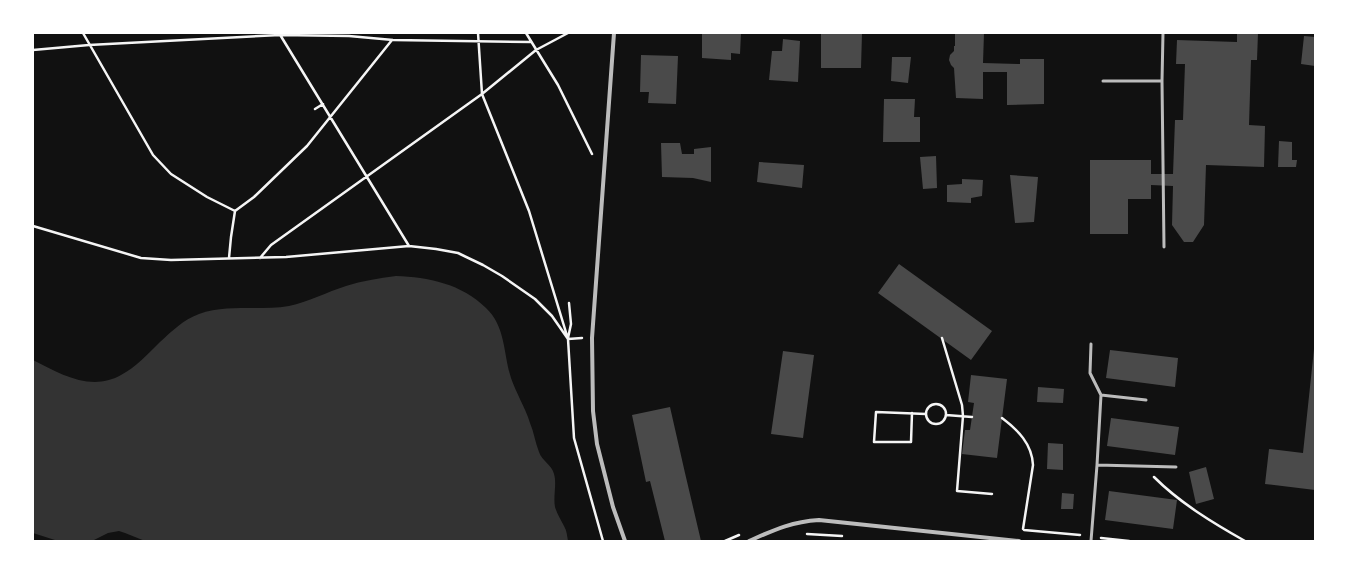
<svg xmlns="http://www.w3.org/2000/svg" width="1348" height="574" font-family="'Roboto Condensed',sans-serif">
	<rect width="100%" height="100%" fill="#111"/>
	<path fill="#333" d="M 396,276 C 428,277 462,284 486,308 C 506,327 503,353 511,378 C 516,393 525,407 530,423 C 534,432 535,442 539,452 C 542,461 552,465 554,474 C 557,484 553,496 555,507 C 557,514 561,520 564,526 C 567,531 567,536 568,541 L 145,541 L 125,533 L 119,531 L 108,533 L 92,541 L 58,541 L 33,533 L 33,360 C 60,374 91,392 121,375 C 136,367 148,354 160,342 C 172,331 183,320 199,314 C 227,304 259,311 289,306 C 308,302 327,292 346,286 C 362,281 379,278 396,276 Z"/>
	<path fill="#4a4a4a" d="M 702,33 L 741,33 L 740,54 L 731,53 L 731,60 L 702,58 Z
		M 821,33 L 862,33 L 861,68 L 821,68 Z
		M 955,33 L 984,33 L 983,63 L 1020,64 L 1020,59 L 1044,59 L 1044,104 L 1007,105 L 1007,72 L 983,72 L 983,99 L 956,98 L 954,68 L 951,65 L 949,60 L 950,55 L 954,51 L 954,46 L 955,46 Z
		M 1237,33 L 1258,33 L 1257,60 L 1251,60 L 1249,125 L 1265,126 L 1264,167 L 1206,165 L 1204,225 L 1193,242 L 1184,242 L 1172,225 L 1173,186 L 1151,185 L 1151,199 L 1128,199 L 1128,234 L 1090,234 L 1090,160 L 1151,160 L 1151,174 L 1173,174 L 1175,120 L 1183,120 L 1185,64 L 1176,64 L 1177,40 L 1237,42 Z
		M 1304,36 L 1315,37 L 1315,66 L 1301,64 Z
		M 783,39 L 800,41 L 798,82 L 769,80 L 772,51 L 782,51 Z
		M 641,55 L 678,56 L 676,104 L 648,103 L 649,92 L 640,92 Z
		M 892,57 L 911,57 L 908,83 L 891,81 Z
		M 884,99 L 915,99 L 914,117 L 920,117 L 920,142 L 883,142 Z
		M 1279,141 L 1292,142 L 1292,160 L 1297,160 L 1296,167 L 1278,167 Z
		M 661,143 L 680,143 L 682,154 L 694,154 L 694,149 L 711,147 L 711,182 L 693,178 L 662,177 Z
		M 936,156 L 937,188 L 923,189 L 920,157 Z
		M 759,162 L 804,165 L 802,188 L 757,182 Z
		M 1010,175 L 1038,177 L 1034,222 L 1015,223 Z
		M 962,179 L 983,180 L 982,196 L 971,198 L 971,203 L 947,202 L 947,185 L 962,184 Z
		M 899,264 L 992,331 L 971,360 L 878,293 Z
		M 1314,349 L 1315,349 L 1315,490 L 1265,484 L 1269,449 L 1303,453 Z
		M 1110,350 L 1178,358 L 1175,387 L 1106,378 Z
		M 783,351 L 814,355 L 803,438 L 771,434 Z
		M 971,375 L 1007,379 L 997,458 L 962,454 L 965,430 L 970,430 L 974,403 L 968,402 Z
		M 1038,387 L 1064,389 L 1063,403 L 1037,402 Z
		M 670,407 L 685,473 L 701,541 L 665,541 L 650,481 L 646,482 L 632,415 Z
		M 1111,418 L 1179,427 L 1175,455 L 1107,446 Z
		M 1048,443 L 1063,444 L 1063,470 L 1047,469 Z
		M 1206,467 L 1214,499 L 1196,504 L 1189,472 Z
		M 1109,491 L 1177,500 L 1173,529 L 1105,520 Z
		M 1062,493 L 1074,494 L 1073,509 L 1061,509 Z"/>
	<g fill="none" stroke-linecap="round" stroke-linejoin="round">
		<path stroke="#f5f5f5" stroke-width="2.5" d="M 83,33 L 153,155 L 171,174 L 207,197 L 235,211
			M 279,33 L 409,246
			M 478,33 L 482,94 L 529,211 L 568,339 L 582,338
			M 526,33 L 558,85 L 592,154
			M 33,50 L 89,45 L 280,35 L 349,36 L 393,40 L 531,42
			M 315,109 L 323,104
			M 33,226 L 141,258 L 171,260 L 286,257 L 409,246 L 436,249 L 458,253 L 483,265 L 502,276 L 535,299 L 552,316 L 568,339 L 574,438 L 603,541
			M 229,258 L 231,237 L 235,211 L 254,197 L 307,146 L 392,40
			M 260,258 L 271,245 L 482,94 L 536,50 L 568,33
			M 568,338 L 571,324 L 569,303
			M 942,338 L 962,405 L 963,416 L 957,491 L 992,494
			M926 414a10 10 0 1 1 20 0a10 10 0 1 1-20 0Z
			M 912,413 L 911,442 L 874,442 L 876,412 L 926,414
			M 946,415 L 972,417
			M 1002,418 C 1018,430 1032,444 1033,465 L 1023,529
			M 1154,477 C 1180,503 1213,523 1245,541
			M 1024,530 L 1080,535
			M 807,534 L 842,536
			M 1101,538 L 1129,541
			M 725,541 L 739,535"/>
		<path stroke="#bcbcbc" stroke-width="3" d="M 1103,81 L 1162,81 L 1164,247
			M 1162,81 L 1163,33
			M 1091,344 L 1090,373 L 1101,395 L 1097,465 L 1091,541
			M 1101,395 L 1146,400
			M 1097,465 L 1176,467"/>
		<path stroke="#bcbcbc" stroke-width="4" d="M 614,33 L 592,338 L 593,411 L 597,444 L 613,507 L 625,541
			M 749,541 C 774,530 790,522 819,520 L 1019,541"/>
	</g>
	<rect width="1348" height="574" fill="none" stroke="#ffffff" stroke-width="68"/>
</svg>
